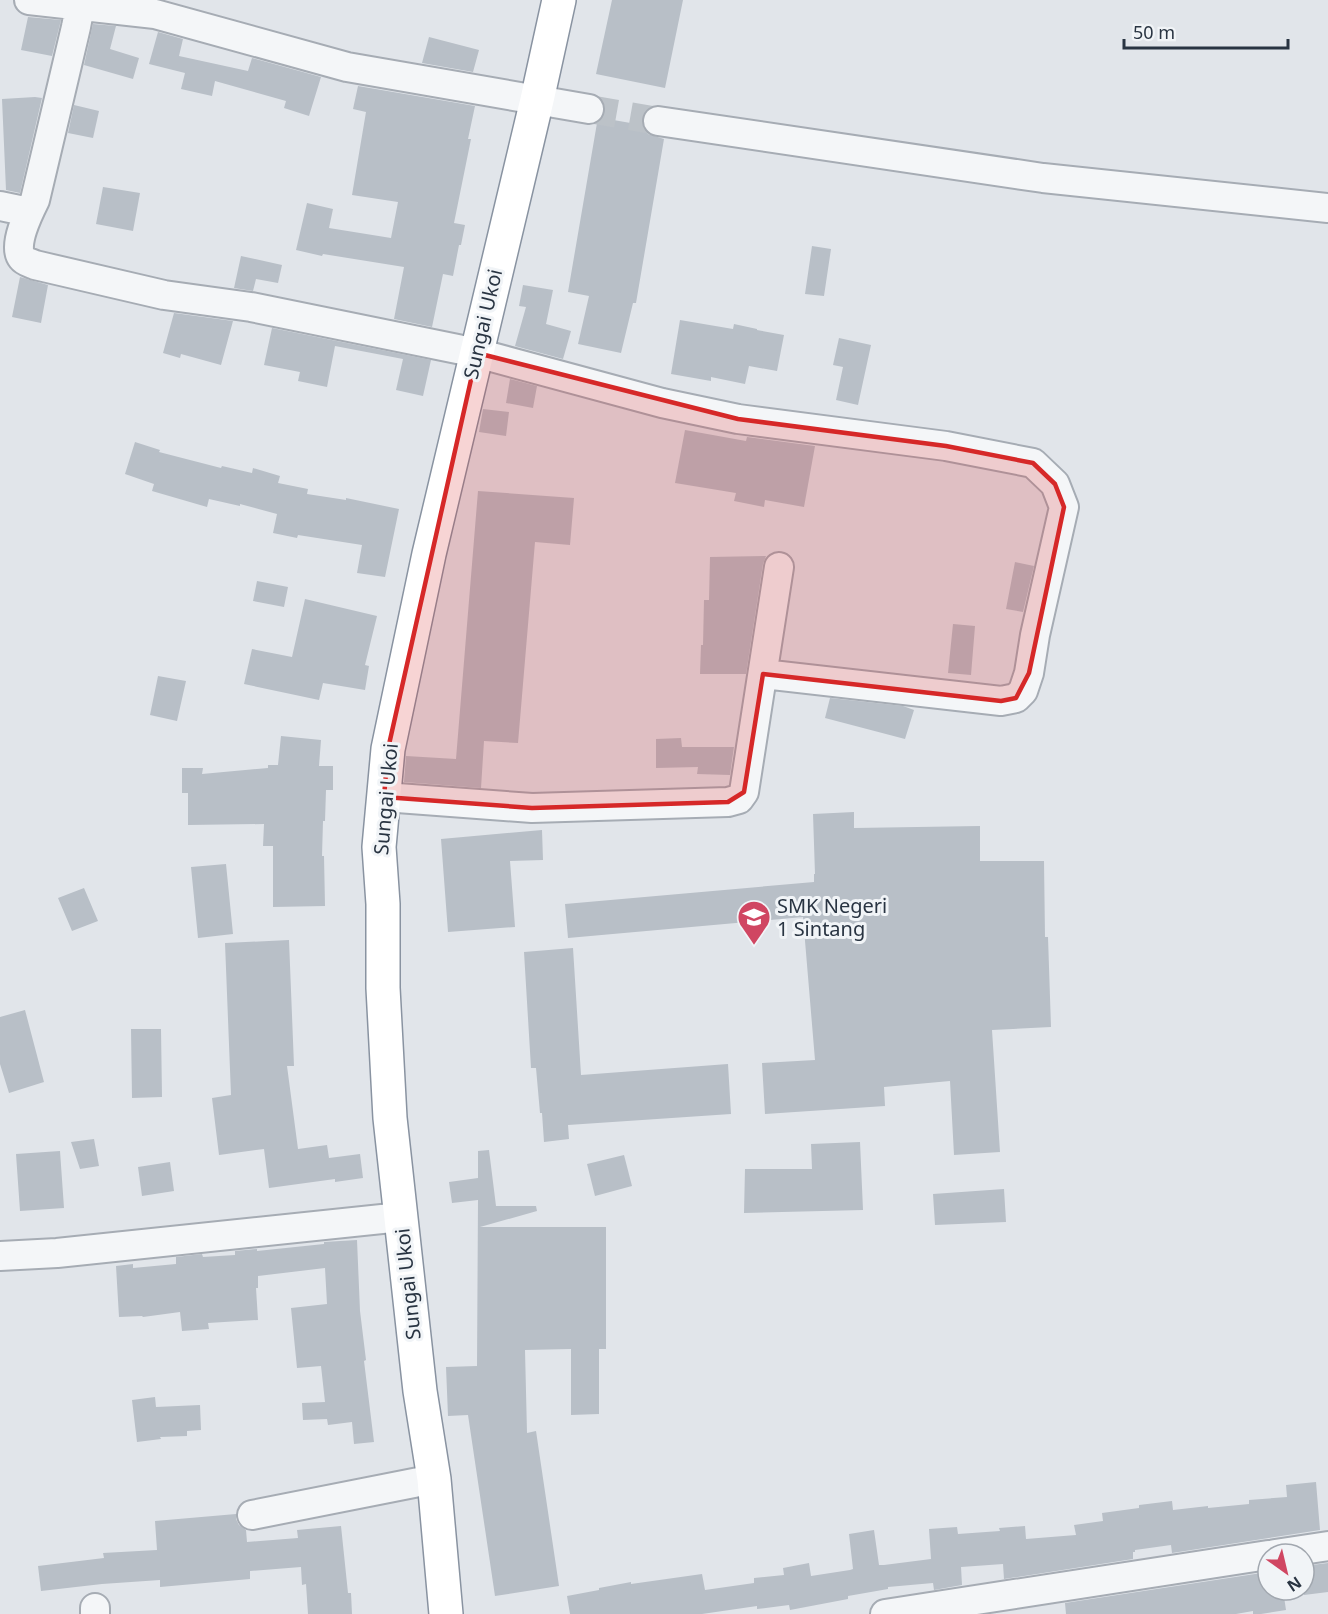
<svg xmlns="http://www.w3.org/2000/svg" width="1328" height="1614" font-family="'Noto Sans',sans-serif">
	<rect width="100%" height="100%" fill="#e1e5ea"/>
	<path fill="#b8bfc7" d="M 612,0 L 683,0 L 665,88 L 596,74 Z
		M 28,17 L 61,20 L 52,56 L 21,50 Z
		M 93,24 L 116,26 L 110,49 L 139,58 L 133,79 L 84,65 Z
		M 158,32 L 183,39 L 179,56 L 248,71 L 252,58 L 321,77 L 309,116 L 284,108 L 286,101 L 215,81 L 212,96 L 181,89 L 185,73 L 149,64 Z
		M 429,37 L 479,50 L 473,72 L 422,63 Z
		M 358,86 L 475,106 L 468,139 L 471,139 L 454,223 L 465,225 L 461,245 L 459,245 L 453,276 L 443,274 L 432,327 L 394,319 L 404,267 L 323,254 L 322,256 L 296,250 L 307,203 L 333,209 L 329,228 L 391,238 L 398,202 L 352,195 L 366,112 L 353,109 Z
		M 35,97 L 42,98 L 20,193 L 6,190 L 2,99 Z
		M 74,105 L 99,111 L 93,138 L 68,133 Z
		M 602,118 L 642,125 L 648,134 L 664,139 L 636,303 L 633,303 L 621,353 L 578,344 L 589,296 L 568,292 L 597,123 Z
		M 103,187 L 140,193 L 133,231 L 96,224 Z
		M 812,246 L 831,249 L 824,296 L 805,294 Z
		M 241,256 L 282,265 L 278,283 L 256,279 L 253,291 L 234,288 Z
		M 20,277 L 48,285 L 41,323 L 12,317 Z
		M 523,285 L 553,290 L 546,324 L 571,331 L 563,359 L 515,346 L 526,307 L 519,306 Z
		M 174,313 L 233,321 L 221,365 L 181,354 L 180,358 L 163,353 Z
		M 680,320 L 733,329 L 734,324 L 757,329 L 757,330 L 784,335 L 777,371 L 749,366 L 745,384 L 711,377 L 711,381 L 671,374 Z
		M 272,328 L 431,360 L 423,396 L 396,390 L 403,359 L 335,346 L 327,387 L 298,381 L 300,372 L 264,365 Z
		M 839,338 L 871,345 L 858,405 L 836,400 L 843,367 L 833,365 Z
		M 510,379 L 537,386 L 533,408 L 506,403 Z
		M 483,409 L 509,412 L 506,436 L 479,432 Z
		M 685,430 L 746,441 L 747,437 L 815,446 L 804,507 L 765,500 L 764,507 L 734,501 L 736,493 L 675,483 Z
		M 135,442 L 160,450 L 159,452 L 221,468 L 222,466 L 252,473 L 253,468 L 280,476 L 278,483 L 308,489 L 307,494 L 346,500 L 346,498 L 399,509 L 385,577 L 357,573 L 362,545 L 298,535 L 297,538 L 273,533 L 277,514 L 240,504 L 240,506 L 209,499 L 207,507 L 152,491 L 154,484 L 125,474 Z
		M 478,491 L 574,498 L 570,545 L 535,542 L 518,743 L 484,741 L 481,788 L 404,782 L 406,756 L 456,759 Z
		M 766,556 L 763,564 L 746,674 L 700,674 L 701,645 L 703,645 L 704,600 L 709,600 L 710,557 Z
		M 1015,562 L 1034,566 L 1023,612 L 1006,609 Z
		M 257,581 L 288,587 L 284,607 L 253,601 Z
		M 305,599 L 377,616 L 365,665 L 369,666 L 365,690 L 323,683 L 319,700 L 244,684 L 252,649 L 292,657 Z
		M 953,624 L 975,626 L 971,675 L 948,673 Z
		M 158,676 L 186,681 L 177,721 L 150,715 Z
		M 830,698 L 903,706 L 914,710 L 905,739 L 825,718 Z
		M 281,736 L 321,740 L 319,766 L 333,766 L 333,790 L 326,790 L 325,821 L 323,821 L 322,856 L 324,856 L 325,906 L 273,907 L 273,846 L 263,846 L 264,824 L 188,825 L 188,793 L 182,793 L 182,768 L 203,768 L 202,774 L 268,768 L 268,765 L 278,765 Z
		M 681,738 L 682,747 L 734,747 L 730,775 L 697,774 L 698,767 L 656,768 L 656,739 Z
		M 854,812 L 854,828 L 980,826 L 980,861 L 1044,861 L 1045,937 L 1048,937 L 1051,1027 L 992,1030 L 1000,1152 L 954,1155 L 950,1081 L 884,1087 L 885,1106 L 765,1114 L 762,1063 L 815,1060 L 803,917 L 568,938 L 565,904 L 814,882 L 814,874 L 815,874 L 813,814 Z
		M 542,830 L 543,860 L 510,861 L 515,927 L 448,932 L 441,839 Z
		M 226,864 L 233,934 L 198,938 L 191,867 Z
		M 84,888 L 98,921 L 72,931 L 58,898 Z
		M 289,940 L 294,1066 L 287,1066 L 298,1149 L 327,1145 L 329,1158 L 360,1154 L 363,1178 L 335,1182 L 335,1179 L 269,1188 L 264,1149 L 219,1155 L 212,1098 L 231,1095 L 225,943 Z
		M 573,948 L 581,1075 L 728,1064 L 731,1114 L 568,1125 L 569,1139 L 544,1142 L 542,1113 L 540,1113 L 536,1068 L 531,1068 L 524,952 Z
		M 25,1010 L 44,1082 L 9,1093 L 0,1064 L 0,1017 Z
		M 131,1029 L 161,1029 L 162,1097 L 132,1098 Z
		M 94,1139 L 99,1166 L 80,1169 L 71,1142 Z
		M 860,1142 L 863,1210 L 744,1213 L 745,1169 L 812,1169 L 811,1144 Z
		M 489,1150 L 496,1206 L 536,1206 L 537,1211 L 480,1227 L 606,1227 L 606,1349 L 599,1349 L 599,1414 L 571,1415 L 571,1349 L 525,1350 L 527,1433 L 536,1431 L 559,1586 L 495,1596 L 468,1415 L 448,1416 L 446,1367 L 477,1366 L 478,1200 L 452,1203 L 449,1182 L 478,1178 L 478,1151 Z
		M 60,1151 L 64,1208 L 20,1211 L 16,1154 Z
		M 624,1155 L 632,1186 L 595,1196 L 587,1164 Z
		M 170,1162 L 174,1191 L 142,1196 L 138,1167 Z
		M 1004,1189 L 1006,1222 L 935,1225 L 933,1194 Z
		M 357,1240 L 360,1311 L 366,1360 L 364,1361 L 374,1442 L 354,1444 L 352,1422 L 328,1425 L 327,1419 L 303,1420 L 302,1403 L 325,1402 L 321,1366 L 297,1368 L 291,1308 L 327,1304 L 325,1268 L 258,1276 L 258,1288 L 256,1288 L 258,1320 L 208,1323 L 209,1329 L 182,1331 L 180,1312 L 143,1317 L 142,1316 L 119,1317 L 116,1266 L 133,1264 L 133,1268 L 176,1264 L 176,1257 L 202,1254 L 203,1257 L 235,1255 L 235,1251 L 257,1249 L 257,1251 L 324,1244 L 324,1242 Z
		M 155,1397 L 156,1407 L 200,1405 L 201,1430 L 187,1431 L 187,1436 L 160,1437 L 161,1439 L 137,1442 L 132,1400 Z
		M 1316,1482 L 1320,1530 L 1172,1553 L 1171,1545 L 1135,1550 L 1135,1552 L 1133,1552 L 1133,1559 L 1004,1579 L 1003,1564 L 961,1567 L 962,1585 L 934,1590 L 933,1583 L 888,1587 L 888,1589 L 848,1596 L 848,1599 L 790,1610 L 789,1605 L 757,1609 L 757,1606 L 702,1614 L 570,1614 L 567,1596 L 599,1590 L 599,1588 L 631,1582 L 631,1584 L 702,1574 L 705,1590 L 754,1583 L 754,1578 L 784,1575 L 783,1568 L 809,1563 L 811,1576 L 850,1570 L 853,1569 L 849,1534 L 874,1530 L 879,1565 L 884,1565 L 931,1559 L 929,1529 L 957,1527 L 958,1534 L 1000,1531 L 999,1528 L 1025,1526 L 1026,1539 L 1076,1535 L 1074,1525 L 1103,1521 L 1102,1513 L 1139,1508 L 1139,1505 L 1172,1501 L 1173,1510 L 1208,1506 L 1208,1508 L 1249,1504 L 1249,1500 L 1287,1497 L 1286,1485 Z
		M 236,1514 L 236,1519 L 239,1525 L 246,1530 L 247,1542 L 298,1538 L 297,1530 L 341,1526 L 348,1593 L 351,1593 L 352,1614 L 308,1614 L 306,1584 L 302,1585 L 301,1567 L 250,1571 L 250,1579 L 160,1587 L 160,1580 L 102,1584 L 41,1591 L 38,1566 L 104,1558 L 103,1553 L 157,1550 L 155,1521 Z
		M 1328,1563 L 1328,1592 L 1304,1595 L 1304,1566 Z
		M 1268,1572 L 1268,1590 L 1283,1590 L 1286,1610 L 1261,1614 L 1253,1614 L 1253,1611 L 1236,1614 L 1066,1614 L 1065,1603 Z"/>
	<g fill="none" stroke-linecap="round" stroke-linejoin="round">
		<path stroke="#bcc2c8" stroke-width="28" stroke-dasharray="28 14" stroke-linecap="butt" d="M 589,109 L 658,121"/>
		<g stroke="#a6acb4" stroke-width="32">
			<path id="minor" d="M 29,0 L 155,14 L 347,67 L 589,109
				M 80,6 L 76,27 L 35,200 C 29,212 12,246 22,258 C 25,262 31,263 35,265 L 164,295 L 251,307 L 477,353 L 662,403 L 738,419 L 946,446 L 1033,463 L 1055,484 L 1064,507 L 1035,635 L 1029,673 L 1023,691 L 1016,698 L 1001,701 L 763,674
				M 658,121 L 1043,178 L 1328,208
				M 0,206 L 29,212
				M 384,797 L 532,808 L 728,802 L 739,799 L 744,792 L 779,567
				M 0,1256 L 57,1253 L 401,1217
				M 252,1515 L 434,1479
				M 1275,1554 L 1328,1546
				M 95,1608 L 95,1614
				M 885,1614 L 1268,1555"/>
		</g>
		<g stroke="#8993a1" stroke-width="36">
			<path id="highway" d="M 446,1614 L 434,1479 L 420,1391 L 390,1118 L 383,988 L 383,904 L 379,847 L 388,749 L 429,554 L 537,100 L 559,0"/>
		</g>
		<use href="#minor" stroke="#f4f6f8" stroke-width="28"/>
		<use href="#highway" stroke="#fff" stroke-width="33"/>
	</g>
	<path fill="#d62828" fill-opacity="0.2" stroke="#d62828" stroke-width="4.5" stroke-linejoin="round" d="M 477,353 L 738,419 L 946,446 L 1033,463 L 1055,484 L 1064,507 L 1029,673 L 1016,698 L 1001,701 L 763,674 L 744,792 L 728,802 L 532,808 L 384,797 L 388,749 Z"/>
	<defs>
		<g id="school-pin" transform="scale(1.725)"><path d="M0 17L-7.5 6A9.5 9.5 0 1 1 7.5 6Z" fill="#d04662" stroke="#f1f4f7"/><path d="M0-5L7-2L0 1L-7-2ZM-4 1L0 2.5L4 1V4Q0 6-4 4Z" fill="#fff"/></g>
	</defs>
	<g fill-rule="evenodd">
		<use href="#school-pin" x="754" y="917"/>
	</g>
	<g text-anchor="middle" stroke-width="6" stroke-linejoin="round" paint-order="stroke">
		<g font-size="20" fill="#293442" stroke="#f1f4f7">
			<text transform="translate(483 324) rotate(-77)" y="7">Sungai Ukoi</text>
			<text transform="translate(386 799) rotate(-85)" y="7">Sungai Ukoi</text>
			<text transform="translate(408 1284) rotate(-96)" y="7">Sungai Ukoi</text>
		</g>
		<g font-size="20" fill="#293442" stroke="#f1f4f7" text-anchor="start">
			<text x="777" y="913">SMK Negeri<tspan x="777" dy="23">1 Sintang</tspan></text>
		</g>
	</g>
	<g transform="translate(1286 1572) rotate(146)"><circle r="28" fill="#f1f4f7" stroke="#a1a7af" stroke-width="1.5"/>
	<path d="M0-4.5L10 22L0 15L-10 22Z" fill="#d04662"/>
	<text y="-9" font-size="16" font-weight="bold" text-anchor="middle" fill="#293442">N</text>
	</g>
	<path d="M1124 39v9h164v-9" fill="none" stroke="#293442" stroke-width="3"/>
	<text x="1133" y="39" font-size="18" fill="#293442" stroke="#f1f4f7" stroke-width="4.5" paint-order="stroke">50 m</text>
</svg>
